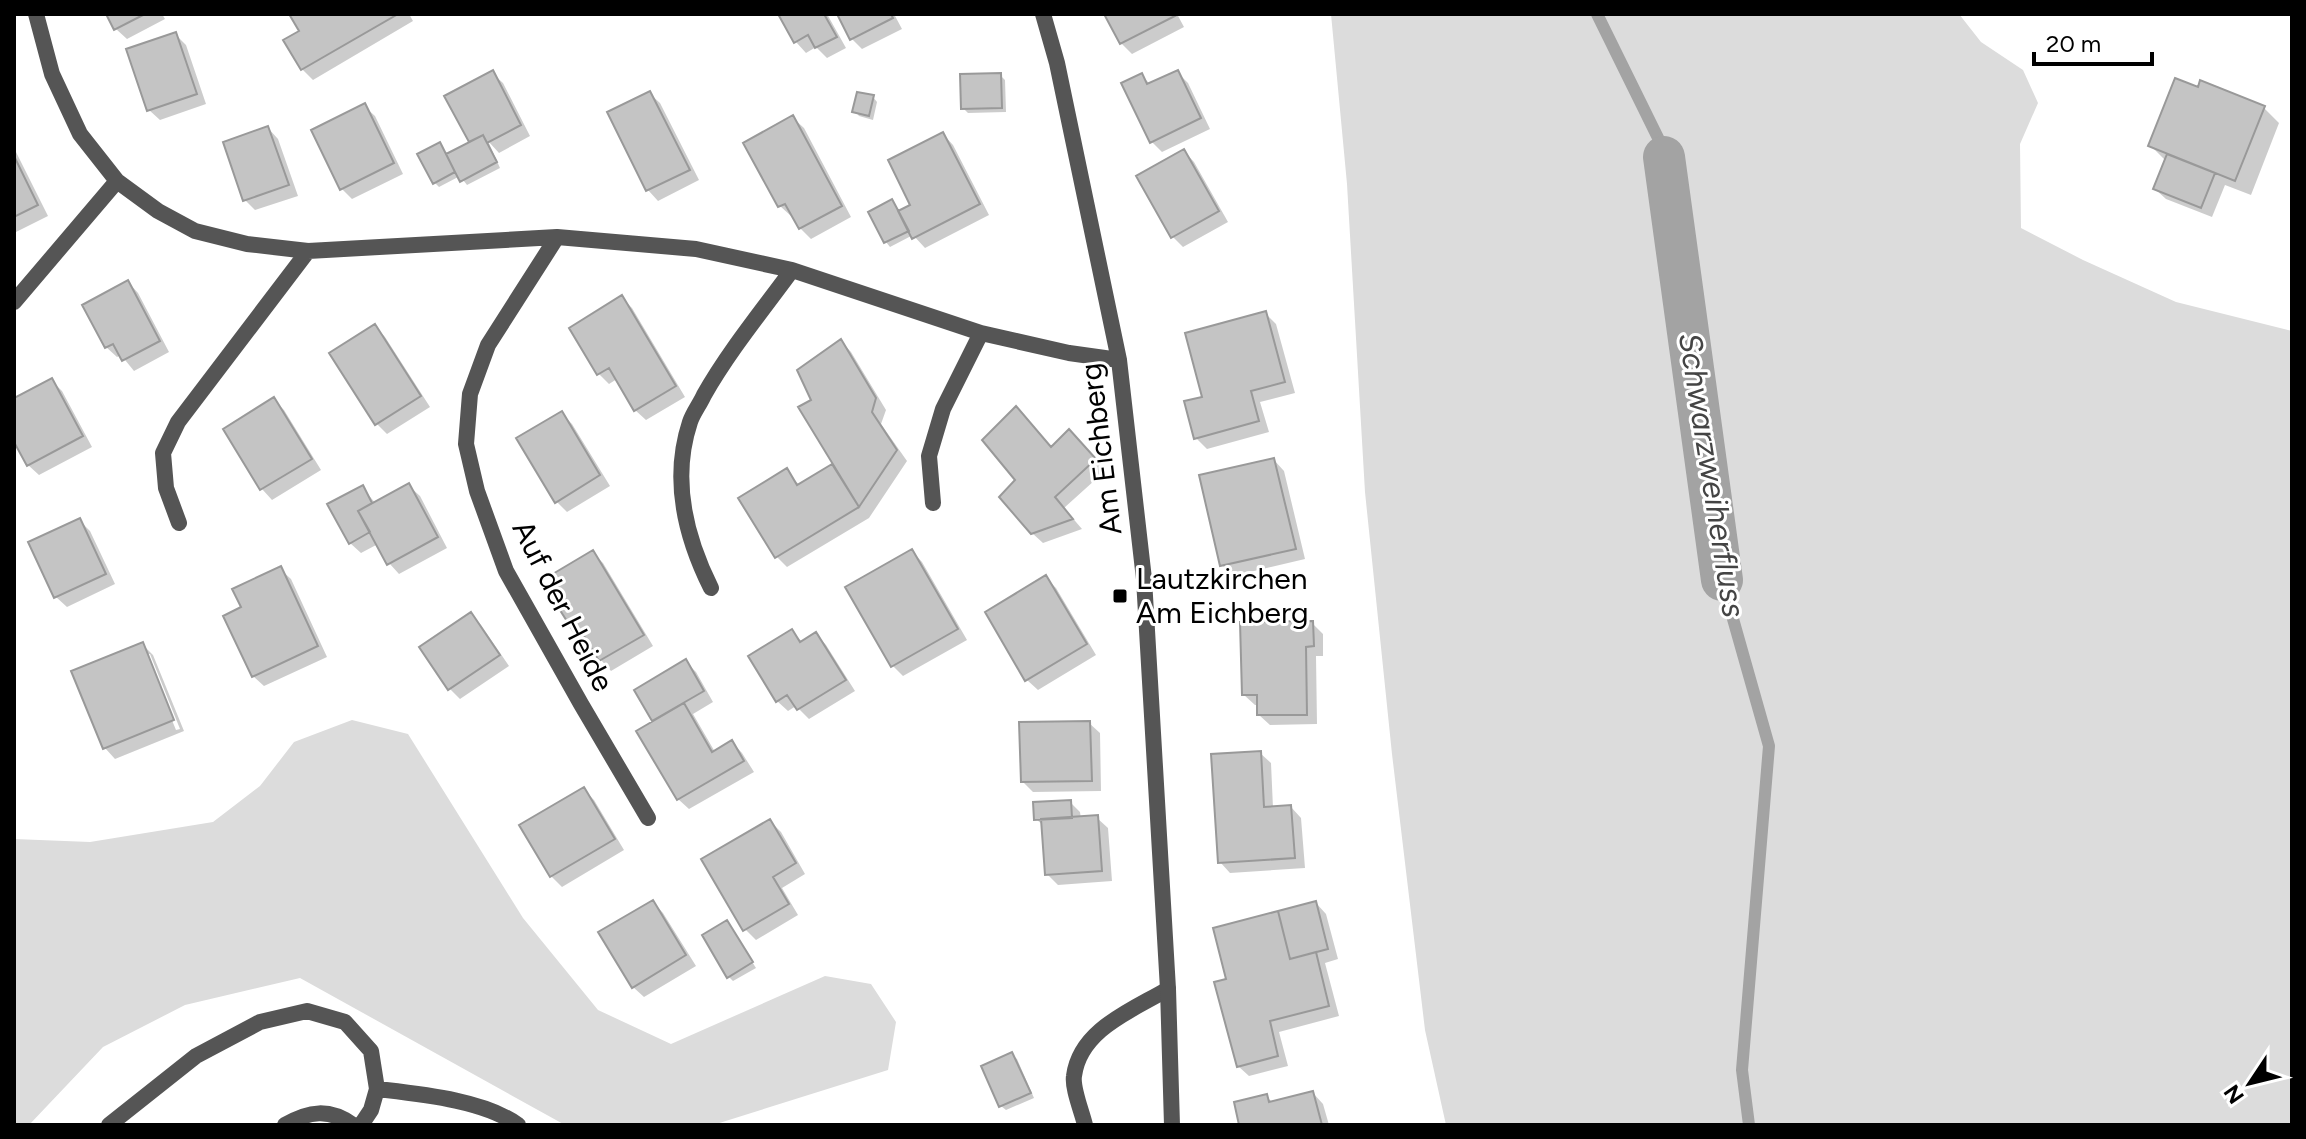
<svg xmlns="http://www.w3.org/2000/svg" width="2306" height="1139" font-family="Figtree,sans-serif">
	<rect width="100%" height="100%" fill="#fff"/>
	<path fill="#dcdcdc" d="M 1331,14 L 1959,14 L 1981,42 L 2023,70 L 2038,103 L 2020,144 L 2021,228 L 2083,260 L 2176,302 L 2292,331 L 2292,1125 L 1446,1125 L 1425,1030 L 1392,754 L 1365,492 L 1347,184 Z
		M 352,720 L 408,734 L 523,918 L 598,1010 L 671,1044 L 825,976 L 871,984 L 896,1022 L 888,1070 L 713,1125 L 565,1125 L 300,978 L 185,1005 L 103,1047 L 29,1125 L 14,1125 L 14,839 L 90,842 L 213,822 L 260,786 L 294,742 Z"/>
	<path fill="#0003" fill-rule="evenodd" d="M 108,14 L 162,14 L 165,19 L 127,39 L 116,29 Z
		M 291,14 L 409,14 L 413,21 L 313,80 L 302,69 L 302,32 Z
		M 780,14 L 827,14 L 846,48 L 827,58 L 816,47 L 806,53 L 796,42 Z
		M 839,14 L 894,14 L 902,29 L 862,49 L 852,39 Z
		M 1107,14 L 1177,14 L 1184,27 L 1132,54 L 1121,43 Z
		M 175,34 L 186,45 L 206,104 L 160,120 L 149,110 Z
		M 1177,72 L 1188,83 L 1210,129 L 1162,152 L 1151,141 L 1141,75 L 1151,85 Z
		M 492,73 L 503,83 L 530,136 L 499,153 L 488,141 L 500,168 L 467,185 L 460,176 L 439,187 L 435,183 L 439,144 L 447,156 L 472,143 L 470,141 Z
		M 1000,75 L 1005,80 L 1006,112 L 968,113 L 963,108 Z
		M 649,93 L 660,103 L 699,180 L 658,201 L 648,190 L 609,113 Z
		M 873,97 L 877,102 L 873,120 L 859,116 L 855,111 Z
		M 364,106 L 375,116 L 403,174 L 352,199 L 342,189 Z
		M 2264,108 L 2279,123 L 2251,195 L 2225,185 L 2212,217 L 2166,199 L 2155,189 L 2166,161 L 2151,146 Z
		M 793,118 L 804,128 L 851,217 L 811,239 L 800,228 L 793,215 L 791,216 L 780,206 Z
		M 268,128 L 278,139 L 298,196 L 255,210 L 245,200 Z
		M 943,134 L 953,145 L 989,215 L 925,248 L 913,235 L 890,247 L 886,242 L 871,213 L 892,202 L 900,213 L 913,206 Z
		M 14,148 L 48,216 L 14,233 Z
		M 1184,151 L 1194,162 L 1228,222 L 1183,247 L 1172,236 Z
		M 128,282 L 138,293 L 169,352 L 134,371 L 121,355 L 117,357 L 106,347 Z
		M 622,298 L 632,308 L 685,397 L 646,420 L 635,410 L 617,379 L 609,384 L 599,374 Z
		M 1265,313 L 1276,324 L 1295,393 L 1260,402 L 1269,432 L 1207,449 L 1196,438 L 1204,398 Z
		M 375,326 L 385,337 L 430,407 L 387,434 L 377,424 Z
		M 841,341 L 851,352 L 886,410 L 881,424 L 907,461 L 869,518 L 787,567 L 777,557 L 787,471 L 800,486 L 835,464 L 814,400 Z
		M 52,381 L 62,391 L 92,447 L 39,475 L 28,465 L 14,438 L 14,401 Z
		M 274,400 L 284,410 L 321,470 L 272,500 L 262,489 L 225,429 Z
		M 561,413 L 572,424 L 610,486 L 567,512 L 556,501 Z
		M 1080,443 L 1105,471 L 1064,508 L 1082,529 L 1043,543 L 1032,533 L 1052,449 Z
		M 1274,460 L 1284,471 L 1305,559 L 1233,576 L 1222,565 Z
		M 409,486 L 420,496 L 447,548 L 399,574 L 389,563 L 378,544 L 361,553 L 350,543 L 362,487 L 376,504 Z
		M 80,521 L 90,531 L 115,584 L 67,607 L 56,597 Z
		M 912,551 L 922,562 L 967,640 L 903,676 L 893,666 Z
		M 592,552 L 603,563 L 653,646 L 611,671 L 601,660 L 592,645 L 589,647 L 578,636 L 570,603 Z
		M 280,569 L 291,579 L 327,657 L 264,686 L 253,676 L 244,608 Z
		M 1046,578 L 1056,588 L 1096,655 L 1038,690 L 1027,680 Z
		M 470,614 L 481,625 L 509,666 L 460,699 L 450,689 L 422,648 Z
		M 1312,623 L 1323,634 L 1323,656 L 1316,656 L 1317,724 L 1270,725 L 1259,715 L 1259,705 L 1255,705 L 1244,695 Z
		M 792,631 L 803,643 L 816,634 L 826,645 L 855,691 L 809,719 L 796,706 L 788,711 L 777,701 Z
		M 142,644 L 153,655 L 184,731 L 115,759 L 105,748 L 74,672 ZM 145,654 L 150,654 L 180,729 L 176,730 Z
		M 686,662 L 696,672 L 713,702 L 693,714 L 715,752 L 732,742 L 742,753 L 754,772 L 689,809 L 678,799 L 655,722 L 637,691 Z
		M 1089,723 L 1100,733 L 1101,791 L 1033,792 L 1022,781 Z
		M 1260,753 L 1271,763 L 1273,808 L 1291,807 L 1301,818 L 1305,868 L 1230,873 L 1220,862 Z
		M 583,789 L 594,800 L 624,850 L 562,887 L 551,876 Z
		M 1070,802 L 1080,812 L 1081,819 L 1097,818 L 1108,828 L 1112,881 L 1058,885 L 1047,874 L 1044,826 L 1036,819 Z
		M 770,821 L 781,832 L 805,874 L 782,888 L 798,915 L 756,940 L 745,929 Z
		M 653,902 L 663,913 L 696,966 L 644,997 L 633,987 Z
		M 1316,903 L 1326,914 L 1338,959 L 1325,963 L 1339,1016 L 1279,1032 L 1288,1066 L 1249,1076 L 1238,1066 L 1229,980 Z
		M 727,922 L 756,968 L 733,981 L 728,976 Z
		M 1012,1055 L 1017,1059 L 1034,1098 L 1006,1110 L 1001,1106 Z
		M 1313,1093 L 1323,1104 L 1329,1125 L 1241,1125 L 1266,1096 L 1273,1103 Z"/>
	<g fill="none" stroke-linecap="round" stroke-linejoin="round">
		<path stroke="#a3a3a3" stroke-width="12" d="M 1597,14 L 1664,150
			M 1722,580 L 1769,746 L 1742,1070 L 1749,1125"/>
		<path stroke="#a3a3a3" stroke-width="42" d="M 1664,157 L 1722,580"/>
	</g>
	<path fill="#c4c4c4" stroke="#999" stroke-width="2" d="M 106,14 L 145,14 L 114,30 Z
		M 289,14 L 398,14 L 301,70 L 283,40 L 299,31 Z
		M 778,14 L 824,14 L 837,37 L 815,48 L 808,35 L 794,43 Z
		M 837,14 L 891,14 L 893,18 L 850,40 Z
		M 1104,14 L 1173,14 L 1175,16 L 1120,44 Z
		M 176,32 L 197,94 L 147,111 L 126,49 Z
		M 493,70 L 521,125 L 487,143 L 483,135 L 469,142 L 444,96 Z
		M 1178,70 L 1201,118 L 1150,143 L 1121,83 L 1142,73 L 1147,84 Z
		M 1001,73 L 1002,108 L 961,109 L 960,74 Z
		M 2175,78 L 2198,87 L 2200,80 L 2265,106 L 2235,181 L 2148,146 Z
		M 650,91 L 690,170 L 646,191 L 607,112 Z
		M 857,92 L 874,95 L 869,116 L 852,112 Z
		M 365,103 L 394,163 L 340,190 L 311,130 Z
		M 793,115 L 842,206 L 799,229 L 785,204 L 778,207 L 743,143 Z
		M 268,126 L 289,185 L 243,201 L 223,142 Z
		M 943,132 L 980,204 L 912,239 L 898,211 L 910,205 L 888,160 Z
		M 483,135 L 497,162 L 460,182 L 446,154 Z
		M 440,142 L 455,172 L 433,184 L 417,154 Z
		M 1184,149 L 1219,211 L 1171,238 L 1136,176 Z
		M 2167,154 L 2215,173 L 2201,208 L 2153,189 Z
		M 14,156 L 38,205 L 14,217 Z
		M 892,199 L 909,231 L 884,243 L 868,212 Z
		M 128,280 L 160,341 L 122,361 L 113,344 L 105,348 L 82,305 Z
		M 622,295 L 676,386 L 634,411 L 609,368 L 597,375 L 569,328 Z
		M 1266,311 L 1285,382 L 1251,391 L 1259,421 L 1194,439 L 1184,401 L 1202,397 L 1185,333 Z
		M 375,324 L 421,396 L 375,425 L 329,353 Z
		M 841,339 L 876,398 L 872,412 L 897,450 L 859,507 L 798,407 L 811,400 L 797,370 Z
		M 52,378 L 83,436 L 27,466 L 14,442 L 14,398 Z
		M 274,397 L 312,459 L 260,490 L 223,429 Z
		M 1016,406 L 1051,447 L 1069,429 L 1096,459 L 1055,497 L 1073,519 L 1031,534 L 999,497 L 1015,480 L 982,440 Z
		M 562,411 L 600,475 L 555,503 L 516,438 Z
		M 1274,458 L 1296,549 L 1220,566 L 1199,475 Z
		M 832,464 L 859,507 L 775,558 L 738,498 L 787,468 L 797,485 Z
		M 409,483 L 438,537 L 387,565 L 358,511 Z
		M 363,485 L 372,503 L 358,511 L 370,532 L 349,544 L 327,504 Z
		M 80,518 L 106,574 L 54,598 L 28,542 Z
		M 912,549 L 958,629 L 891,667 L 845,587 Z
		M 593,550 L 644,635 L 599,661 L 583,634 L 577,637 L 558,607 L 567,602 L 551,575 Z
		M 281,566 L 318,646 L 252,677 L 223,616 L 241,607 L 232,589 Z
		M 1046,575 L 1087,644 L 1025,681 L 985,612 Z
		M 471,612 L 500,655 L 448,690 L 419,647 Z
		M 1313,621 L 1314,646 L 1306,647 L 1307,715 L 1257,715 L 1257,695 L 1242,695 L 1240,622 Z
		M 792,629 L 800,642 L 816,632 L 846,680 L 797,710 L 787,695 L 776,702 L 748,656 Z
		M 143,642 L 174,720 L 103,749 L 71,671 Z
		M 686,659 L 704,691 L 652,721 L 634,690 Z
		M 684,703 L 712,752 L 732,740 L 744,761 L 677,800 L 636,731 Z
		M 1090,721 L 1092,781 L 1021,782 L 1019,722 Z
		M 1261,751 L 1264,807 L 1291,805 L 1295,858 L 1218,863 L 1211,754 Z
		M 584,787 L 615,839 L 550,877 L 519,825 Z
		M 1071,800 L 1072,818 L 1034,820 L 1033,802 Z
		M 1098,815 L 1102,871 L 1045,875 L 1041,819 Z
		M 770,819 L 796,863 L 773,877 L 789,904 L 743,931 L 701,859 Z
		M 653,900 L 686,955 L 632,988 L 598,932 Z
		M 1316,901 L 1328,949 L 1290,959 L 1278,911 Z
		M 1278,911 L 1290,959 L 1316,952 L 1329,1006 L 1270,1021 L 1278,1056 L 1237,1067 L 1214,982 L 1226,979 L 1213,928 Z
		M 727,920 L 753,962 L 727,978 L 702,935 Z
		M 1012,1052 L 1031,1093 L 999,1107 L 981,1066 Z
		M 1313,1091 L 1322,1125 L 1239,1125 L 1234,1102 L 1267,1094 L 1269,1102 Z"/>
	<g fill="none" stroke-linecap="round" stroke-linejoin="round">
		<path stroke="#555" stroke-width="16" d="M 1085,1125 C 1082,1112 1072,1088 1074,1076 C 1080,1029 1133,1010 1168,989"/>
		<path stroke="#555" stroke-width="16" d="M 36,14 L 52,74 L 80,134 L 117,181 L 158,211 L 195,231 L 247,244 L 308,251 L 557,237 L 696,249 L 792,270 L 981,333 L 1069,353 L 1119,360
			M 1043,14 L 1057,63 L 1119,360 L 1144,579 L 1168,989 L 1172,1125
			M 557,237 L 488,345 L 470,394 L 466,444 L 477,491 L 506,571 L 581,704 L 648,818
			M 14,302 L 117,181
			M 933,503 L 929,456 L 943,409 L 981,333
			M 179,523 L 166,488 L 163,453 L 178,422 L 308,251
			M 711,588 C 685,536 671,479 690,422 C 693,413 700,404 704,395 C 729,351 762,311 792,270
			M 377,1089 C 419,1094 484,1100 518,1125
			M 109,1125 L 196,1056 L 260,1022 L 307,1011 L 345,1022 L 371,1051 L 377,1089 L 371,1110 L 361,1125
			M 285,1125 C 309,1111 329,1108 353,1125"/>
	</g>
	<rect fill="#000" stroke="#fff" stroke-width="3" x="1112" y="588" width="16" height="16" rx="4"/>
	<g text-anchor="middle" stroke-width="6" stroke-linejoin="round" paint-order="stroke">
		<g font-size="30" fill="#000" stroke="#fff">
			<text transform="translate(1101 449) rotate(-97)" y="10">Am Eichberg</text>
			<text transform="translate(563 606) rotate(63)" y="10">Auf der Heide</text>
		</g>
		<g font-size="30" fill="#000" stroke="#fff" text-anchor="start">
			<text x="1136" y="589">Lautzkirchen<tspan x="1136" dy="34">Am Eichberg</tspan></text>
		</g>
		<g font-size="32" font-style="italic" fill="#444" stroke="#fff">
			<text transform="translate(1712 475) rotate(81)" y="11">Schwarzweiherfluss</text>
		</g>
	</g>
	<rect width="2306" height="1139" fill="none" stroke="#000000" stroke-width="32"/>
	<g transform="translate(2250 1083) rotate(235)" stroke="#ffffff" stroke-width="6" paint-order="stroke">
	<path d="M0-6L14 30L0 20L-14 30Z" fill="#000000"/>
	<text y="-12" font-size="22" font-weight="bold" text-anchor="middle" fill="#000000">N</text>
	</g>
	<path d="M2034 52v12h118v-12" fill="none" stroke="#000000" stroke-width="4"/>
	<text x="2046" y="52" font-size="24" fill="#000000" stroke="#ffffff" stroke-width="6" paint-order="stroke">20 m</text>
</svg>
